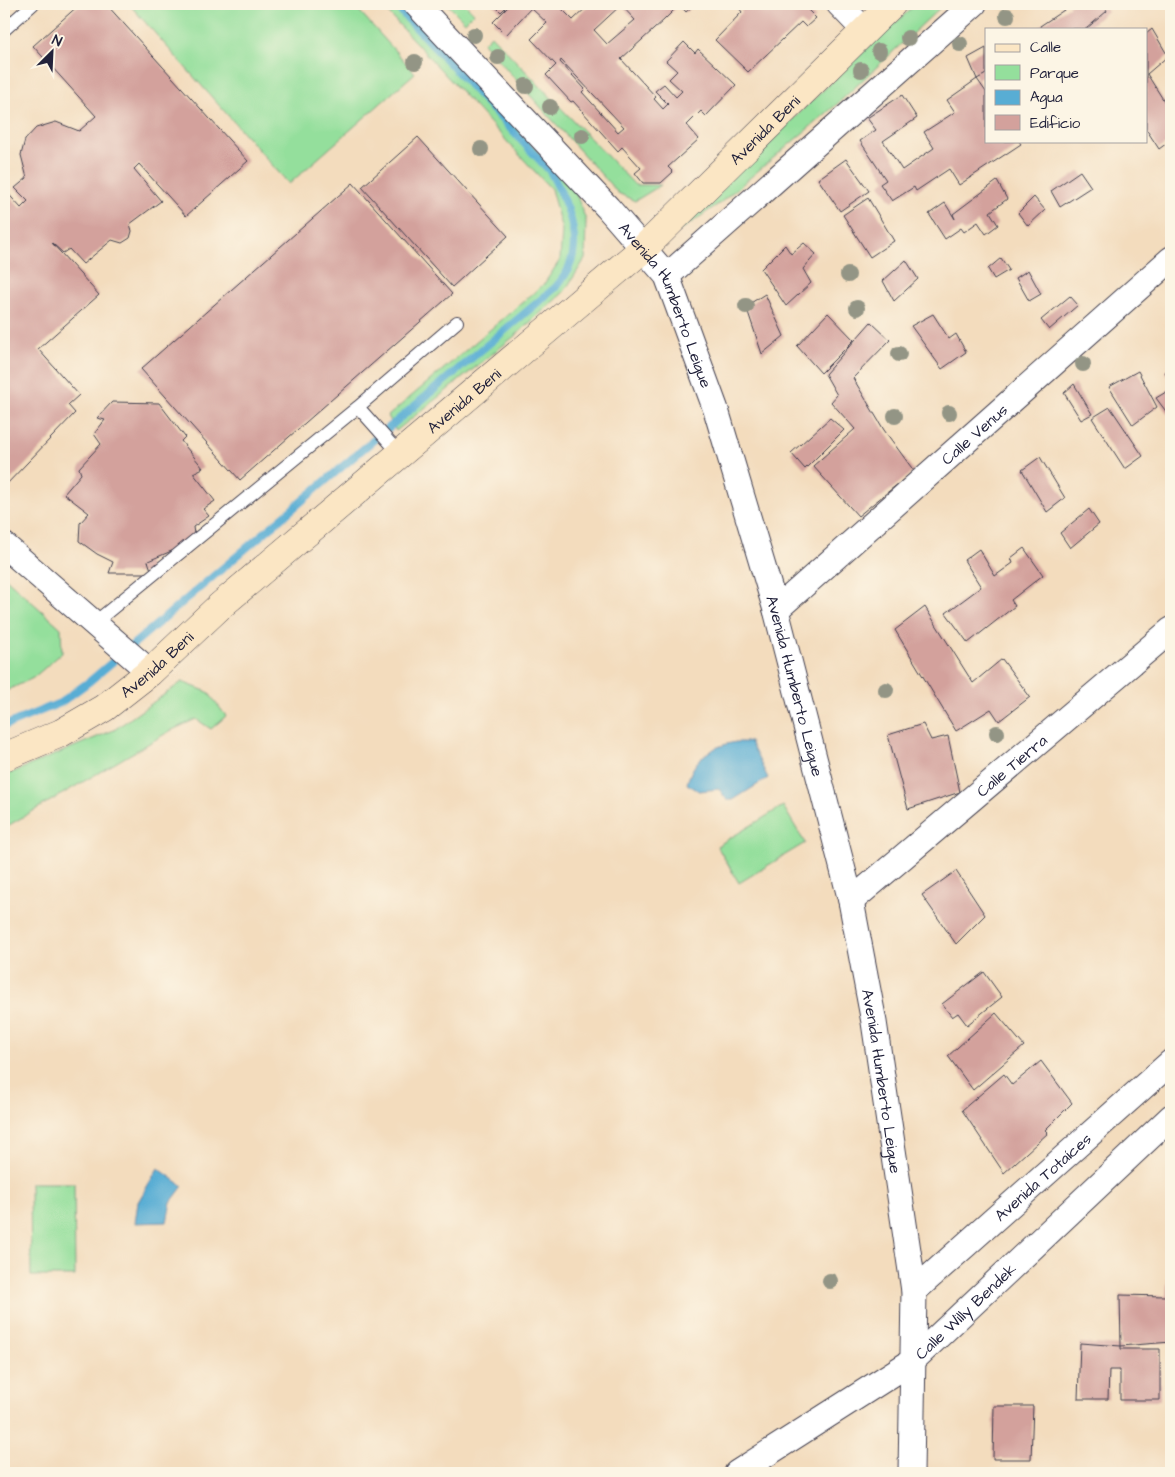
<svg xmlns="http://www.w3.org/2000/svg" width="1175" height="1477" font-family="'Architects Daughter',sans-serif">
	<rect width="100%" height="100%" fill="#fcf5e5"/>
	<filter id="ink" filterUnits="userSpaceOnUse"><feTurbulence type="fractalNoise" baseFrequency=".02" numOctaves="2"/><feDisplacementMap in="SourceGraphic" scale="10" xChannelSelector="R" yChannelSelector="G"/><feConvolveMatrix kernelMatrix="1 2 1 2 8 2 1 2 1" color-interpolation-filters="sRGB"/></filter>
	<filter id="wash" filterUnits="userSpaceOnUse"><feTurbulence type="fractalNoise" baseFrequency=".0096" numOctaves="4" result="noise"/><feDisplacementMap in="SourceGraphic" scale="20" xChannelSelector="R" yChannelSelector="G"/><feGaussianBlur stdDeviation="1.12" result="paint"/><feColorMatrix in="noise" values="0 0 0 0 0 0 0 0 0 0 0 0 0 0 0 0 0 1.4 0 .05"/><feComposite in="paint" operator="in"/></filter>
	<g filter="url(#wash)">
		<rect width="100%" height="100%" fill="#f3dcbd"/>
		<path fill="#94df9c" stroke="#5b806c" d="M 129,4 L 353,4 L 415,73 L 289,184 Z
			M 380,4 L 401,4 L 575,191 L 586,220 L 585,259 L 564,292 L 516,335 L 396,431 L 388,416 L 544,284 L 560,260 L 562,230 L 551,189 Z
			M 447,4 L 465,4 L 474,13 L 465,22 Z
			M 916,4 L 944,4 L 836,105 L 720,203 L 666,240 C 750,162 831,80 916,4 Z
			M 491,35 L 635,185 L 661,185 L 635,201 L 618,193 L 483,43 Z
			M 4,577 L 61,628 L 62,653 L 33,678 L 4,692 Z
			M 182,682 L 208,692 L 226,716 L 211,729 L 196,719 L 170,731 L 4,828 L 4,776 L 114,730 Z
			M 783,806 L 805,843 L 739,883 L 717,846 Z
			M 30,1183 L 74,1183 L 75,1276 L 31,1276 Z"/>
		<path fill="#58add4" stroke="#3d6888" d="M 736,742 L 750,742 L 768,778 L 733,800 L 727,800 L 719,789 L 699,791 L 687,784 C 693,759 711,746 736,742 Z
			M 158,1168 L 183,1186 L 171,1202 L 167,1222 L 135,1223 L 138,1202 Z"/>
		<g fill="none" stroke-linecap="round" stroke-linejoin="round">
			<path stroke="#58add4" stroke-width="8" d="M 386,430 L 556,287 C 561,281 567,274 569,267 C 583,236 565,199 550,171 L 394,4
				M 4,726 L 60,703 L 90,681 L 376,438"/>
		</g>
		<g id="blocks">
			<path fill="#d3a19c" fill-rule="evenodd" d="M 80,4 L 106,4 L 248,161 L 186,216 L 139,164 L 134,169 L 161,201 L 130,224 L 132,231 L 130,238 L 122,243 L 112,240 L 83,264 L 69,249 L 63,253 L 52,243 L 99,295 L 38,349 L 79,395 L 68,405 L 75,413 L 4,487 L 4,189 L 21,208 L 28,201 L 15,188 L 27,178 L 21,155 L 25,140 L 36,128 L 56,122 L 79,131 L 96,116 L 33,46 Z
				M 493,4 L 509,4 L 501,12 Z
				M 511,4 L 567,4 L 562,9 L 573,20 L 590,4 L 677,4 L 677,7 L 664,20 L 621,59 L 656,97 L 654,99 L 663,109 L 668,104 L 655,91 L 664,84 L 676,97 L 682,91 L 669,79 L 677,71 L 666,61 L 684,42 L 695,53 L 698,49 L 736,85 L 706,116 L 701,111 L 687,125 L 699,139 L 668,167 L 673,172 L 661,183 L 643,183 L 635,173 L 641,168 L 622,147 L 618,151 L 573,101 L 571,102 L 546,75 L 556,65 L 531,39 L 547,23 L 531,8 L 506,35 L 493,22 ZM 621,5 L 635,20 L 607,44 L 594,30 ZM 561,60 L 624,127 L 618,132 L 582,92 L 585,89 L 560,62 Z
				M 679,4 L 695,4 L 686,12 Z
				M 736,4 L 802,4 L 816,18 L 806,27 L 801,22 L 748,72 L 715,40 L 742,12 Z
				M 1068,4 L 1103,4 L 1107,11 L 1086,29 L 1041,29 L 1040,26 L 1070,6 Z
				M 1152,29 L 1168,56 L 1147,74 L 1171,112 L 1171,140 L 1159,149 L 1146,129 L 1146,34 Z
				M 986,48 L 986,74 L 977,79 L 986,92 L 986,141 L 1019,141 L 1021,144 L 959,185 L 949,169 L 916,191 L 914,187 L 892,201 L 880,184 L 886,180 L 860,141 L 876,130 L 867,118 L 902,95 L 917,118 L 883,141 L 902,170 L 934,148 L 924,132 L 955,112 L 947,100 L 977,79 L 968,58 Z
				M 418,137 L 508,236 L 452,287 L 362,187 Z
				M 846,159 L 869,191 L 840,211 L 818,179 Z
				M 1080,171 L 1091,187 L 1060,207 L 1051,191 Z
				M 997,181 L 1007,199 L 990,212 L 998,225 L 986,234 L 978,222 L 964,232 L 961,228 L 945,239 L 929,214 L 945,203 L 955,219 L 953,214 Z
				M 353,183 L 452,294 L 240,480 L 141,369 Z
				M 1034,197 L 1045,210 L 1028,226 L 1018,213 Z
				M 868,198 L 894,241 L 870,257 L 843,215 Z
				M 804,243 L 816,254 L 803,269 L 811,283 L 786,306 L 761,269 L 785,245 L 791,254 Z
				M 1001,258 L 1009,270 L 994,279 L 988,269 Z
				M 906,260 L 918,279 L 894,301 L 883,281 Z
				M 1028,270 L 1041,294 L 1029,301 L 1016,278 Z
				M 765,294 L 784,336 L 762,354 L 746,306 Z
				M 1070,296 L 1078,305 L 1049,330 L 1041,320 Z
				M 828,313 L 854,340 L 821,373 L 797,346 Z
				M 933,314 L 949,339 L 956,334 L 966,352 L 942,369 L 911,326 Z
				M 871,322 L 890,340 L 853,378 L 884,430 L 914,471 L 858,516 L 813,466 L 855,429 L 831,402 L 837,395 L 825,374 Z
				M 1171,367 L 1171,381 L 1165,372 Z
				M 1138,371 L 1157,407 L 1133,425 L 1109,387 Z
				M 1074,384 L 1092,414 L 1081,420 L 1064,393 Z
				M 1171,389 L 1171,418 L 1156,398 Z
				M 112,402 L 159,403 L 185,437 L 181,441 L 203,468 L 193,473 L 215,501 L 203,509 L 209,516 L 193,527 L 195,541 L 148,561 L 152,573 L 109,573 L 113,562 L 97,554 L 79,541 L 80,523 L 89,513 L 64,494 L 81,474 L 79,468 L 101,444 L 94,434 L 105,420 L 97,418 Z
				M 1110,407 L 1143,456 L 1125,469 L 1092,418 Z
				M 830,418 L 844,430 L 805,469 L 791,453 Z
				M 1040,457 L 1065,498 L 1047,512 L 1022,470 Z
				M 1089,509 L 1099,524 L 1070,548 L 1060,533 Z
				M 1024,548 L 1043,575 L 1011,600 L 1015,606 L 968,643 L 946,613 L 981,587 L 964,560 L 979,549 L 995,576 L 1013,563 L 1011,558 Z
				M 925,607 L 973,683 L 1002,659 L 1030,697 L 999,721 L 991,709 L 956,731 L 895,630 Z
				M 923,724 L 931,740 L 948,736 L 960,792 L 908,809 L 888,735 Z
				M 956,871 L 985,915 L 956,944 L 922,895 Z
				M 984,972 L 1002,997 L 967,1025 L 958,1013 L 952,1017 L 942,1004 Z
				M 996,1013 L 1024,1046 L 973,1090 L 948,1056 Z
				M 1041,1061 L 1072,1103 L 1045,1130 L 1048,1133 L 1004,1173 L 962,1110 L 1004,1074 L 1012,1085 Z
				M 1168,1271 L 1171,1271 L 1171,1342 L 1121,1346 L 1120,1295 L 1166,1296 Z
				M 1080,1343 L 1121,1346 L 1121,1349 L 1160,1349 L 1160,1400 L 1120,1400 L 1120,1370 L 1109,1370 L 1108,1399 L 1078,1399 Z
				M 994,1406 L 1033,1406 L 1031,1459 L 993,1459 Z"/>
		</g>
	</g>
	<g filter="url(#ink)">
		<use href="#blocks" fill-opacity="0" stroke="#413e4e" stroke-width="1"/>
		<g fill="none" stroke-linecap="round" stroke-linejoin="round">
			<g stroke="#413e4e" stroke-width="14">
				<path id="lane" d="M 4,30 L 33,4
					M 358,407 L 399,453
					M 93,624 L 358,407 L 457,322"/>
			</g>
			<g stroke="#413e4e" stroke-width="27">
				<g id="street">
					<path id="s1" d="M 416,4 L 608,208 L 667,276 L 716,410 L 776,610 L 851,901 L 874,1022 L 914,1291 L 911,1473"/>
					<path d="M 839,4 L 864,30"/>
					<path d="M 667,276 L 974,4"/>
					<path d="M 4,545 L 150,672"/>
					<path id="s2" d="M 776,610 L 1171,259"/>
					<path id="s3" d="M 851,901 L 1171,630"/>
					<path id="s4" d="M 914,1291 L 1171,1062"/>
					<path id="s5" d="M 737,1473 L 911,1362 L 1171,1117"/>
				</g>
			</g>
			<g stroke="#413e4e" stroke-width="29">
				<g id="secondary">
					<path id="s6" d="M 4,757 L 61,733 L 104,708 L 150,672 L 220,606 L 644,248 L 892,4"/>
				</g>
			</g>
			<use href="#lane" stroke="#fff" stroke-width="12"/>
			<use href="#street" stroke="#fff" stroke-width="25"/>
			<use href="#secondary" stroke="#fbe6c4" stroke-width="28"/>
		</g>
		<g fill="#939585">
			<circle cx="1007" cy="16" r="8"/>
			<circle cx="474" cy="35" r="8"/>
			<circle cx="908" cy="38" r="8"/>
			<circle cx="960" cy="44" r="8"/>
			<circle cx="879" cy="51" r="8"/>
			<circle cx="498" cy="57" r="8"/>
			<circle cx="415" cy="62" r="8"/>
			<circle cx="861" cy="70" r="8"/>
			<circle cx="526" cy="86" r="8"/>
			<circle cx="550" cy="107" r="8"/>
			<circle cx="582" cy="136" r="8"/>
			<circle cx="481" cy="149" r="8"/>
			<circle cx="848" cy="275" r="8"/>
			<circle cx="746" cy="306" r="8"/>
			<circle cx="857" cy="308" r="8"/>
			<circle cx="899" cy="354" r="8"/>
			<circle cx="1083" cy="364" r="8"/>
			<circle cx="949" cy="413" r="8"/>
			<circle cx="895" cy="416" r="8"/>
			<circle cx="886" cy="690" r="8"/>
			<circle cx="997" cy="733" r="8"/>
			<circle cx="830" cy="1281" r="8"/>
		</g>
	</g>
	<g text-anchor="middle" stroke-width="4" stroke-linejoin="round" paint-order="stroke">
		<g font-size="16" fill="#22223b" stroke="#fcf5e5">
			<text dy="6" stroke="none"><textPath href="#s6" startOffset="990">Avenida Beni</textPath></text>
			<text dy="6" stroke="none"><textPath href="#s1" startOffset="395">Avenida Humberto Leigue</textPath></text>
			<text dy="6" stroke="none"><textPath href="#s6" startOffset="585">Avenida Beni</textPath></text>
			<text dy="6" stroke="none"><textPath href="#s2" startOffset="265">Calle Venus</textPath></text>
			<text dy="6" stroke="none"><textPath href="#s6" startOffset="180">Avenida Beni</textPath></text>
			<text dy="6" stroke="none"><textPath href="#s1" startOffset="800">Avenida Humberto Leigue</textPath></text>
			<text dy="6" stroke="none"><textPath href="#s3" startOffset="210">Calle Tierra</textPath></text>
			<text dy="6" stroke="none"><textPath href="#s1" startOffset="1205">Avenida Humberto Leigue</textPath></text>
			<text dy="6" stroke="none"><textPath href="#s4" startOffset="172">Avenida Totaíces</textPath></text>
			<text dy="6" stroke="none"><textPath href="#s5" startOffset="281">Calle Willy Bendek</textPath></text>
		</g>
	</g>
	<rect width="1175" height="1477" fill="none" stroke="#fcf5e5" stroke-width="20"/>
	<rect x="985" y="28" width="162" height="115" fill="#fcf5e5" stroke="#a5a1a1"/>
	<rect x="995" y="44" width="25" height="8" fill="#fbe6c4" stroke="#a5a1a1"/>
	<text x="1030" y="52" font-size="15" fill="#22223b">Calle</text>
	<rect x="995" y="65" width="25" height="15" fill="#94df9c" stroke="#a5a1a1"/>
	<text x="1030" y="78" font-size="15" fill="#22223b">Parque</text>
	<rect x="995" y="90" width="25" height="15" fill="#58add4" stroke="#a5a1a1"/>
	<text x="1030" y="102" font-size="15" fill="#22223b">Agua</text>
	<rect x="995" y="115" width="25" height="15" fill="#d3a19c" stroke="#a5a1a1"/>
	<text x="1030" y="128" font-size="15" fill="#22223b">Edificio</text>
	<g transform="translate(52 52) rotate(24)" stroke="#fcf5e5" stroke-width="4" paint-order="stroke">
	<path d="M0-4L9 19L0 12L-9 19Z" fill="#22223b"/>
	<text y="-8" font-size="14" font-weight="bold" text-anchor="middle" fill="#22223b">N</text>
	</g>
</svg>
